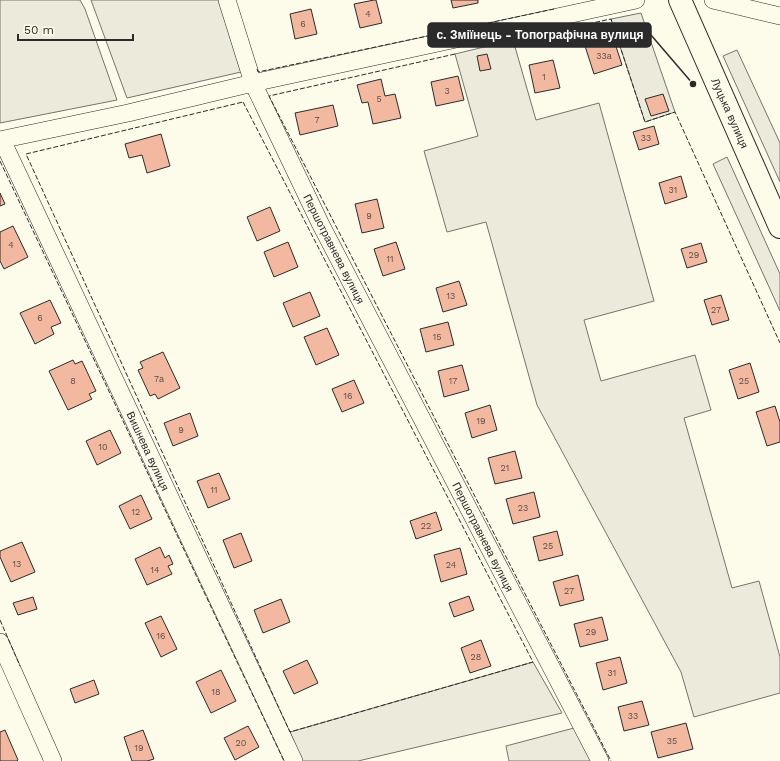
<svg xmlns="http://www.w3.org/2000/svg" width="780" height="761" font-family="'Work Sans',sans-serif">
	<rect width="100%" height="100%" fill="#fdfbea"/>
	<path fill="#ecebdb" stroke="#74746e" d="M 0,0 L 80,0 L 85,9 L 117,100 L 0,123 Z
		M 91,0 L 219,0 L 241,72 L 127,98 Z
		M 641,13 L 675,112 L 645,122 L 611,19 Z
		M 513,40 L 536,120 L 599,103 L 654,301 L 584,320 L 601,381 L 695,355 L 711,410 L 684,418 L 732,588 L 759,581 L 780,657 L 780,693 L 694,717 L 681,672 L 537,405 L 486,222 L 447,232 L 424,151 L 478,136 L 455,54 Z
		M 737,50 L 780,143 L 780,182 L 723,56 Z
		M 727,157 L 780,274 L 780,311 L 713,164 Z
		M 533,662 L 562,713 L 358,761 L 302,761 L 290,732 Z
		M 574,728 L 591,761 L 509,761 L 506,746 Z"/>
	<path fill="#f2b8a0" stroke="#2b2b2b" d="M 374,0 L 376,0 L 382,23 L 360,28 L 354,4 Z
		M 451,0 L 478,0 L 478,3 L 453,8 Z
		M 311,9 L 317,34 L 295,39 L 290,14 Z
		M 613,37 L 622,65 L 594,74 L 585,46 Z
		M 487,54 L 491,69 L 480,71 L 477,56 Z
		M 553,60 L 560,88 L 535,93 L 529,65 Z
		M 458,76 L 464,100 L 436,106 L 431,82 Z
		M 381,79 L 385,96 L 395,94 L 401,118 L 373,124 L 368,102 L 362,103 L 357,85 Z
		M 663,94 L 669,111 L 651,116 L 645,99 Z
		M 333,105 L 338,126 L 300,135 L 295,113 Z
		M 654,126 L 659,144 L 639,150 L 633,132 Z
		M 161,134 L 170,166 L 147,173 L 142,155 L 129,158 L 125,144 Z
		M 681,176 L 687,197 L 665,204 L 659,183 Z
		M 0,193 L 5,204 L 0,206 Z
		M 377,199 L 384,228 L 362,233 L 355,204 Z
		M 270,207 L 280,231 L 257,241 L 247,217 Z
		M 13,226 L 28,257 L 4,269 L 0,261 L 0,232 Z
		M 288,242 L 298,267 L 274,277 L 264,252 Z
		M 396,242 L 405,269 L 383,276 L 374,249 Z
		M 701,243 L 707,262 L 687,268 L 681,249 Z
		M 459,281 L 467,305 L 443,312 L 436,288 Z
		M 310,292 L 320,316 L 293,327 L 283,303 Z
		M 721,295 L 729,320 L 712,325 L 704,300 Z
		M 50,300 L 61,323 L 51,327 L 54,334 L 35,344 L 20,313 Z
		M 448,322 L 454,345 L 426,352 L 420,329 Z
		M 327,328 L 339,355 L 316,365 L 304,337 Z
		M 163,352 L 180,388 L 158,399 L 155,394 L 150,396 L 138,370 L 143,368 L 140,362 Z
		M 73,360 L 75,364 L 82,361 L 96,391 L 89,394 L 92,399 L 68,410 L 49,371 Z
		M 750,363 L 759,392 L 738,399 L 729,370 Z
		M 462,365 L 469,390 L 444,397 L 438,371 Z
		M 354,380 L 364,403 L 342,412 L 332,389 Z
		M 490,405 L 497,430 L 472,438 L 465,413 Z
		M 775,406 L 780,422 L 780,442 L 767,446 L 756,412 Z
		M 190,413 L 198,436 L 173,446 L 164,423 Z
		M 110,430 L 121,453 L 97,465 L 86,441 Z
		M 515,451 L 522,478 L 495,484 L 488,458 Z
		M 219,473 L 230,499 L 208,508 L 197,481 Z
		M 534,492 L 540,517 L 513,524 L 506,499 Z
		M 141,495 L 152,519 L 130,529 L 119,506 Z
		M 436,512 L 442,530 L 416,539 L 410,521 Z
		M 557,531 L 563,555 L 539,561 L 533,537 Z
		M 241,533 L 252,561 L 234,568 L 223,540 Z
		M 22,542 L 35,572 L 11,582 L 0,557 L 0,551 Z
		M 160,547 L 165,558 L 169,555 L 173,564 L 168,566 L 172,574 L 147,585 L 135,559 Z
		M 460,548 L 467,574 L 441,582 L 434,555 Z
		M 578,575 L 584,600 L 560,606 L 553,582 Z
		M 469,596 L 474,610 L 454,617 L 449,603 Z
		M 33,597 L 37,609 L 18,615 L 13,603 Z
		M 281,599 L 290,622 L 263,633 L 254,610 Z
		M 161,616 L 177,649 L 161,657 L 145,623 Z
		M 602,617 L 608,640 L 580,647 L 574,624 Z
		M 481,640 L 491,666 L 470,673 L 461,648 Z
		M 620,657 L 627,683 L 603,690 L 596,663 Z
		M 307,660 L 318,683 L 294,694 L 283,671 Z
		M 221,670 L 236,701 L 211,713 L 196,682 Z
		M 94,680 L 99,694 L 75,703 L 70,689 Z
		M 642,701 L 649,725 L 624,731 L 618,707 Z
		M 686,723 L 693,749 L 658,758 L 651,732 Z
		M 248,726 L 259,747 L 235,760 L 224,738 Z
		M 5,730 L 18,760 L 17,761 L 0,761 L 0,732 Z
		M 143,730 L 154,759 L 147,761 L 132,761 L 124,737 Z"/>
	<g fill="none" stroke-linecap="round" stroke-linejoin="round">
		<g stroke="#2b2b2b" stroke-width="18">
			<path id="minor" d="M 227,0 L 253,83 L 320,223 L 600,761
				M 713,0 L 780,16
				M 0,140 L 128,113 L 253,83 L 636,0
				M 2,140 L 294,761
				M 0,642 L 53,761"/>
		</g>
		<g stroke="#2b2b2b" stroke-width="24">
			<path id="major" d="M 680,0 L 780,227"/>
		</g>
		<use href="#minor" stroke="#fdfbea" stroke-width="17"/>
		<use href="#major" stroke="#fdfbea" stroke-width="22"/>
		<path stroke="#2b2b2b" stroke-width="1" stroke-dasharray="5 2" stroke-linecap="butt" d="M 513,40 L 611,19 L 645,122 L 675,112 L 780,343
			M 455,54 L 269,96 L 611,761
			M 257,69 L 258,72 L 554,9
			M 243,102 L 533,662 L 290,732 L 26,154 Z
			M 0,161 L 284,761
			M 0,620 L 20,666"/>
	</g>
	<g text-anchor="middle" stroke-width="3" stroke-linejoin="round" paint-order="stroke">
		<g font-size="9" fill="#5d4e48">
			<text x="368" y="17">4</text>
			<text x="303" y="27">6</text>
			<text x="604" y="59">33а</text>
			<text x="544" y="80">1</text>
			<text x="447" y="94">3</text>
			<text x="379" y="102">5</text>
			<text x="317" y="123">7</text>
			<text x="646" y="141">33</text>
			<text x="673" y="193">31</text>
			<text x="369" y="219">9</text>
			<text x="11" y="248">4</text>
			<text x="694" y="258">29</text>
			<text x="390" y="262">11</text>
			<text x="451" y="299">13</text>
			<text x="716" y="313">27</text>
			<text x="40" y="321">6</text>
			<text x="437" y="340">15</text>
			<text x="159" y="382">7а</text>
			<text x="73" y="384">8</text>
			<text x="453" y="384">17</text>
			<text x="744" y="384">25</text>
			<text x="348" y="399">16</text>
			<text x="481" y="424">19</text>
			<text x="181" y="433">9</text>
			<text x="103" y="450">10</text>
			<text x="505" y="471">21</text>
			<text x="214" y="493">11</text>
			<text x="523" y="511">23</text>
			<text x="136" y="515">12</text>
			<text x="426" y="529">22</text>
			<text x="548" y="549">25</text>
			<text x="17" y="567">13</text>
			<text x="451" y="568">24</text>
			<text x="155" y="573">14</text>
			<text x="569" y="594">27</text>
			<text x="591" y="635">29</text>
			<text x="161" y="639">16</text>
			<text x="476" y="660">28</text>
			<text x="612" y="676">31</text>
			<text x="216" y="695">18</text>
			<text x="633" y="719">33</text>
			<text x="672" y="744">35</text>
			<text x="241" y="746">20</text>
			<text x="139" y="751">19</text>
		</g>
		<g font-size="11" fill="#2b2b2b" stroke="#fdfbea">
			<text transform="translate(730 113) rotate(66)" y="4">Луцька вулиця</text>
			<text transform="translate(334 249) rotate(63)" y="4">Першотравнева вулиця</text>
			<text transform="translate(148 451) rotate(65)" y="4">Вишнева вулиця</text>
			<text transform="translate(483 537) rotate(63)" y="4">Першотравнева вулиця</text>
		</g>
	</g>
	<path fill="none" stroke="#2b2b2b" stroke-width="1.5" d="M693 84L651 35"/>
	<circle fill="#2b2b2b" stroke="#fdfbea" stroke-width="1.5" cx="693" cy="84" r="4"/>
	<rect fill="#2b2b2b" stroke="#2b2b2b" stroke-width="1.5" x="428" y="23" width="223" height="24" rx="4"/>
	<g font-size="12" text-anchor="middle" font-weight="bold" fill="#fff">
		<text x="540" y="39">с. Зміїнець - Топографічна вулиця</text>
	</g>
	<path d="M18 34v6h115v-6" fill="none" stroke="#2b2b2b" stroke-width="2"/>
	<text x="24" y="34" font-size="12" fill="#2b2b2b" stroke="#fdfbea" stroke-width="3" paint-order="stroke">50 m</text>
</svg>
